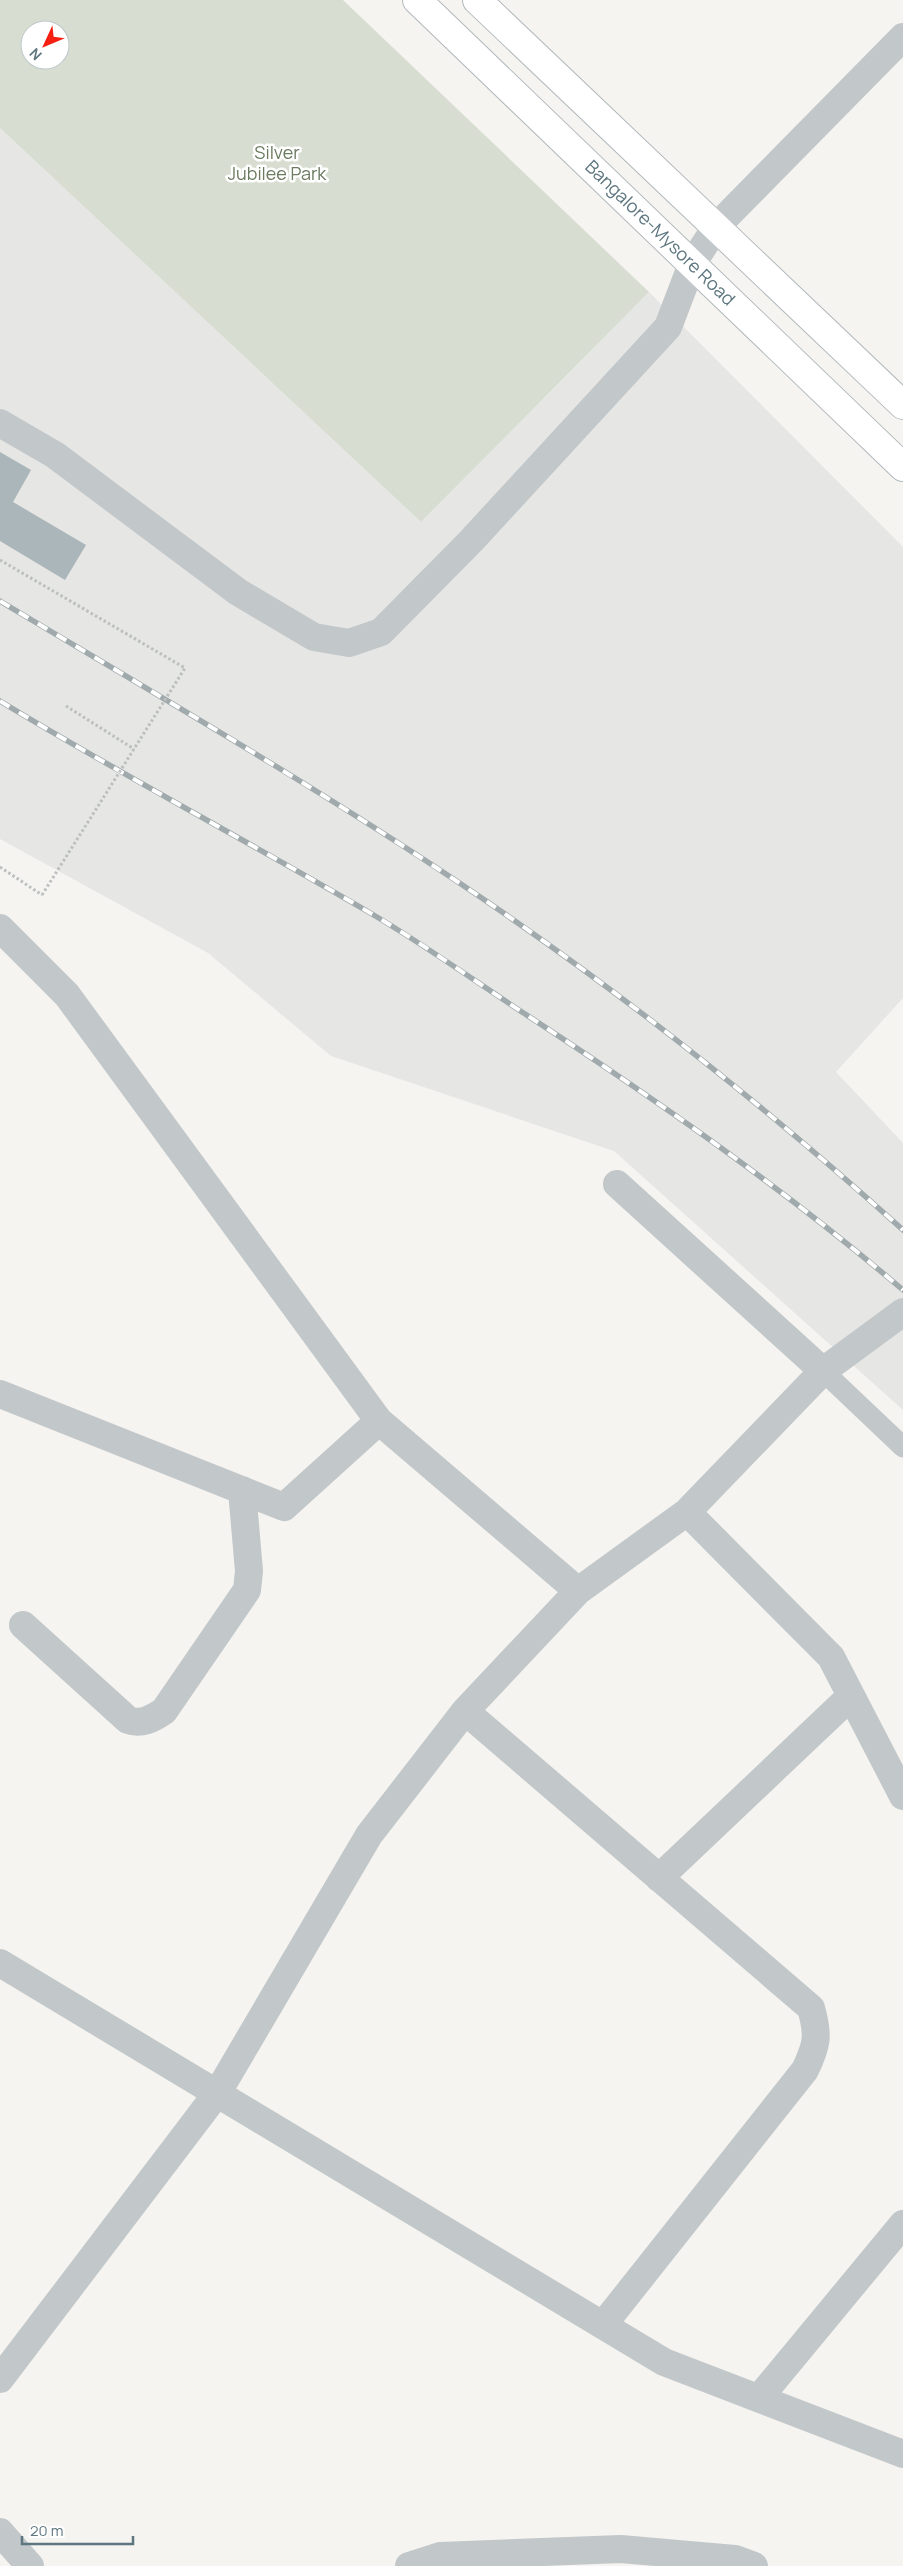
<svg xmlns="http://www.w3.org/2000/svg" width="903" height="2566" font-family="Manrope,sans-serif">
	<rect width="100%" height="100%" fill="#f5f4f0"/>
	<path fill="#e6e6e4" d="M 0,128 L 421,522 L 649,292 L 903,547 L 903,998 L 836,1072 L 903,1143 L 903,1410 L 614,1151 L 331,1056 L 208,953 L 0,839 Z"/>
	<path fill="#d7ddd1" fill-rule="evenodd" d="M 0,0 L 343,0 L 649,292 L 421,522 L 0,128 ZM 30,30 L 60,30 L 60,60 L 30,60 Z"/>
	<path fill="#aab6b9" d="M 0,452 L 31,470 L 13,502 L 86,545 L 65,580 L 0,541 Z"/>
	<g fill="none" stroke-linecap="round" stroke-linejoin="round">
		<g stroke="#b2b9bc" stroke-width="30">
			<path id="primary" d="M 417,0 L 903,467
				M 477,0 L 903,405"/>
		</g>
		<path stroke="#bbbfc0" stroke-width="3" stroke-dasharray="2.5 2.5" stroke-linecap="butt" d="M 0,560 L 185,668
			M 66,706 L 134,749
			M 0,867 L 42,895"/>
		<path stroke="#c2c7ca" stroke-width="21" d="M 823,1371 L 903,1447"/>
		<path stroke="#c2c7ca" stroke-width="28" d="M 0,423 L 55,455 L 238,592 L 314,637 L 349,643 L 381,632 L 471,541 L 668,327 L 692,264 L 716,227 L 903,37
			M 0,928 L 67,995 L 379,1421 L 578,1591
			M 617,1184 L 823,1371
			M 0,1394 L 284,1507 L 379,1421
			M 687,1512 L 831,1657 L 903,1796
			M 23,1625 L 128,1720 C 141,1725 152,1719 164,1711 L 247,1590 L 249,1571 L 242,1490
			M 465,1711 L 811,2008 C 819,2036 817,2045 805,2070 L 603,2325
			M 659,1878 L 851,1696
			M 0,2379 L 218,2092 L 369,1835 L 465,1711 L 578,1591 L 687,1512 L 823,1371 L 903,1312
			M 759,2398 L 903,2224
			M 0,2532 L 30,2566
			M 409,2566 L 440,2556 L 621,2549 L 735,2559 L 754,2566"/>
		<path stroke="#c2c7ca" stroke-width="28" d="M 0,1963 L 664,2362 L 903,2454"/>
		<use href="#primary" stroke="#fff" stroke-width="28"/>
		<g stroke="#a0aaad" stroke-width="5.5">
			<path id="rail" d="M 0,601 C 154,693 309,783 458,882 C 615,987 763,1104 903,1230
				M 0,701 C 122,775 249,842 372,914 C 423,944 472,979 522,1012 C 654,1098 783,1188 903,1290"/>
		</g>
		<use href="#rail" stroke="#fff" stroke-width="4" stroke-dasharray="11" stroke-linecap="butt"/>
		<path stroke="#bbbfc0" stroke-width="3" stroke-dasharray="2.5 2.5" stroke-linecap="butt" d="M 42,895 L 185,668"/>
	</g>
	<g text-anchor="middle" stroke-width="5" stroke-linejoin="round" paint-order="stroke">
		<g font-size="18" fill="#6a7b60" stroke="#fff">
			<text x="277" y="159">Silver<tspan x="277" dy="21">Jubilee Park</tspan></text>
		</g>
		<g font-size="18" fill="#5d767f" stroke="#fff">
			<text transform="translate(660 233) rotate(44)" y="6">Bangalore-Mysore Road</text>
		</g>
	</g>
	<g transform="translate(45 45) rotate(226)"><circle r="24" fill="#ffffff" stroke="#bec8cc"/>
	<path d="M0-4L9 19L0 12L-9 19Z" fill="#f52011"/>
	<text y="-8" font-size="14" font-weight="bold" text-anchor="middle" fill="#5d767f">N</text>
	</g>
	<path d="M22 2536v8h111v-8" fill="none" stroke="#5d767f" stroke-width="2.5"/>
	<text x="30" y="2536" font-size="15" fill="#5d767f" stroke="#ffffff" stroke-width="4" paint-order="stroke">20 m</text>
</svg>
